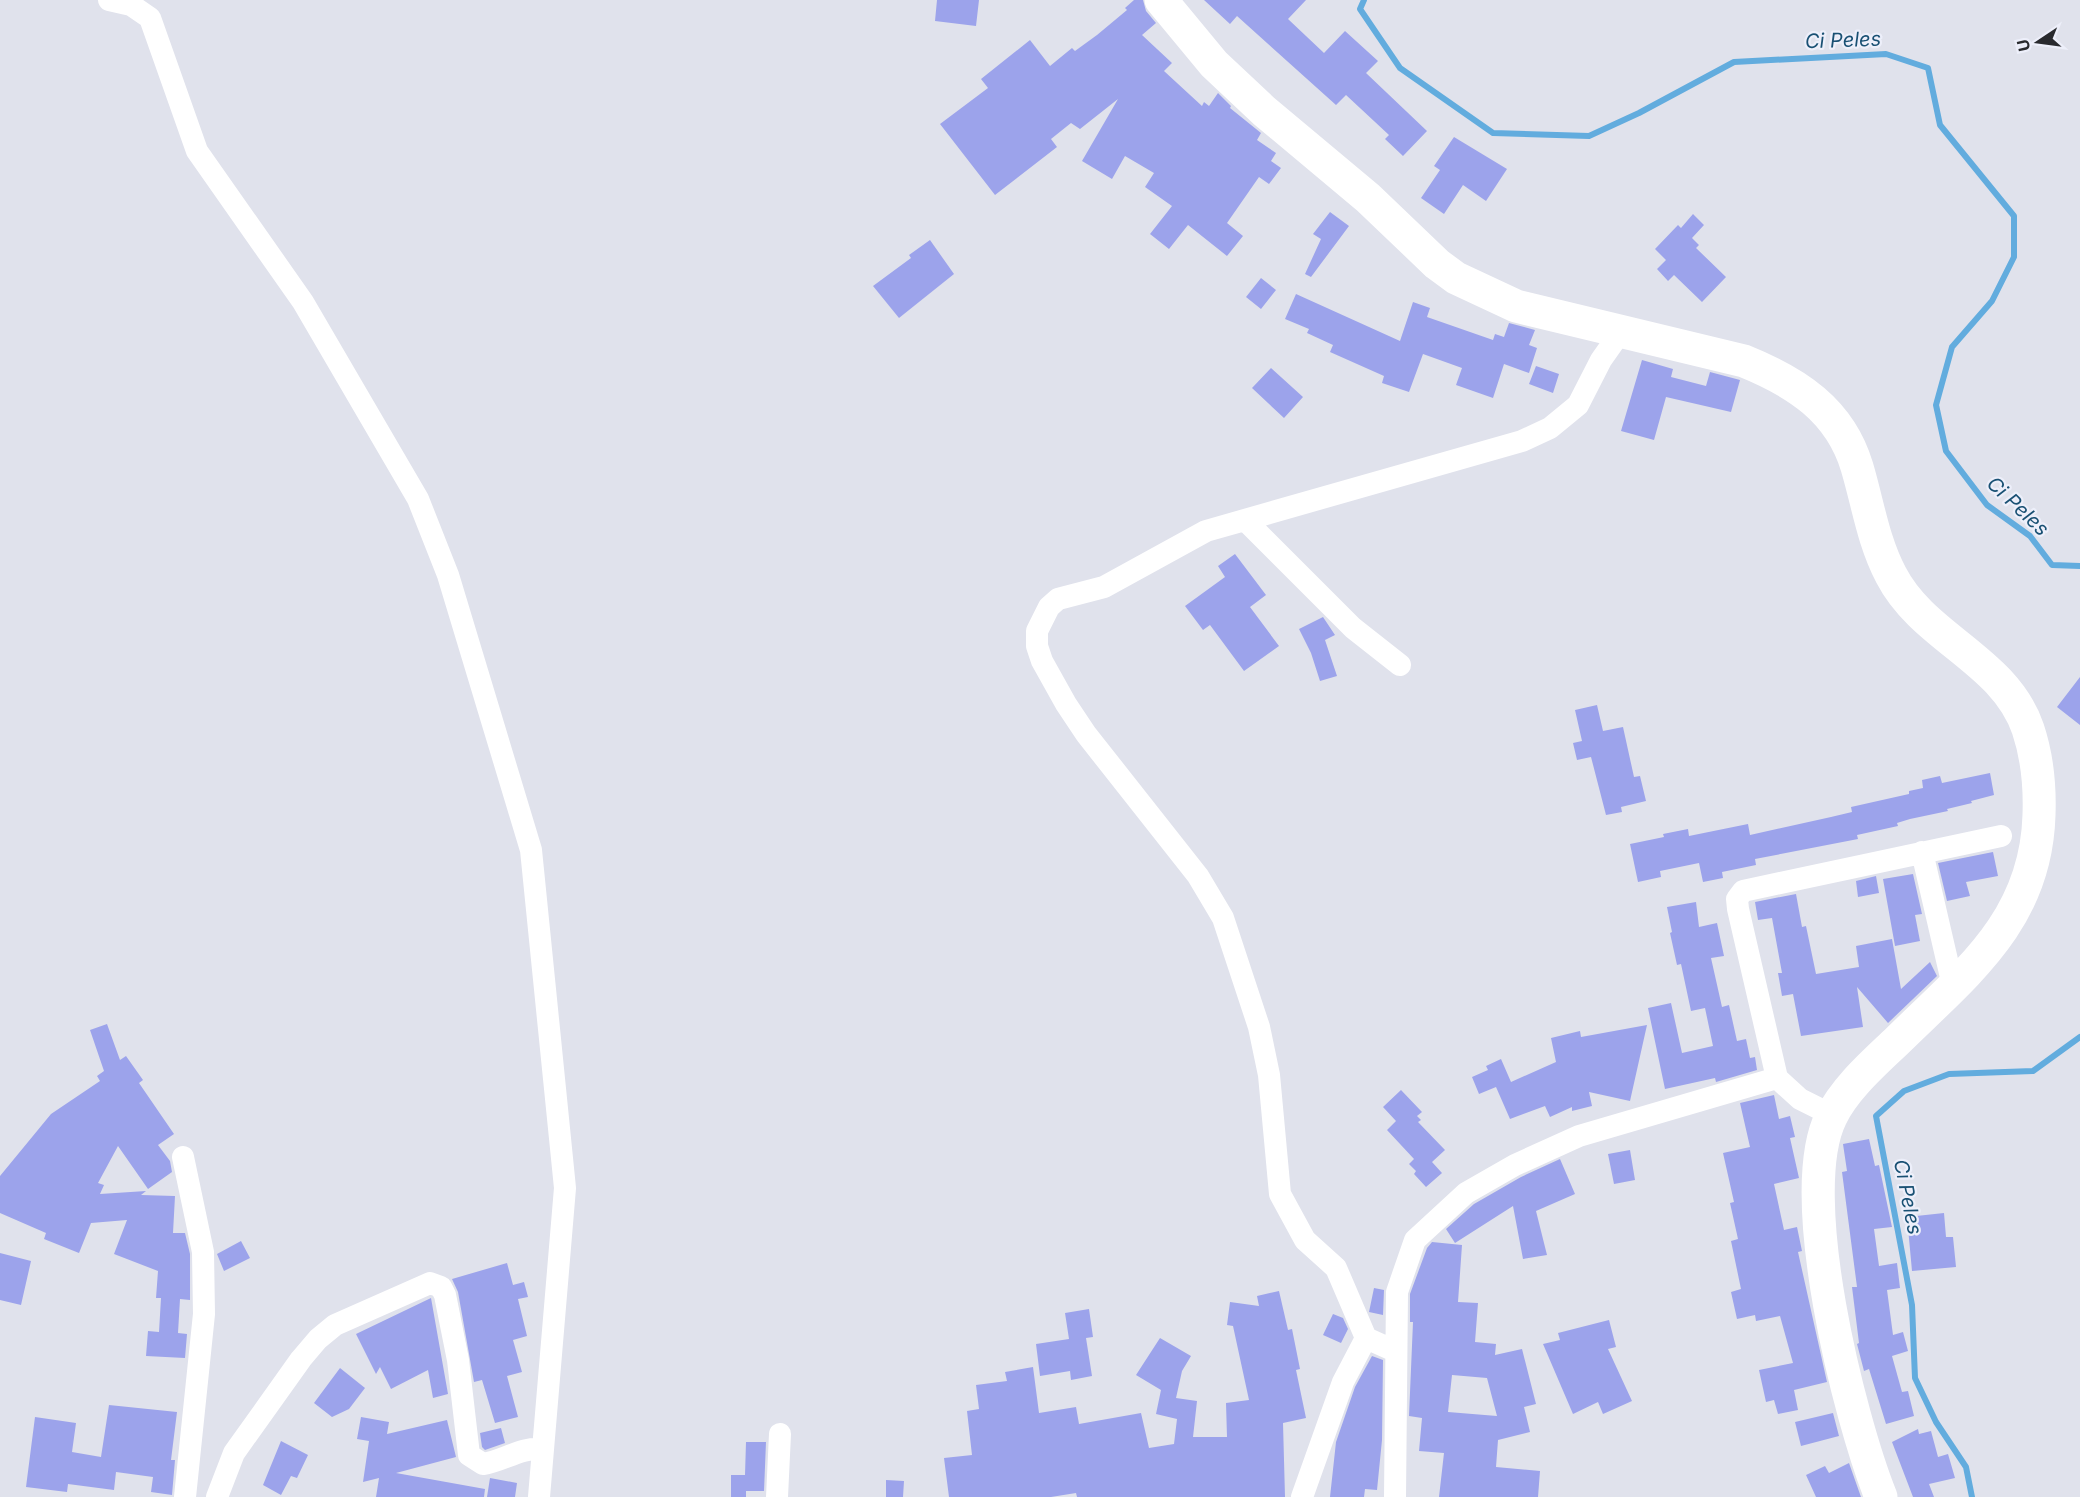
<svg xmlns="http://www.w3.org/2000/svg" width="2080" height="1497" font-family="Inter,sans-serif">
	<rect width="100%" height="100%" fill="#e0e2ec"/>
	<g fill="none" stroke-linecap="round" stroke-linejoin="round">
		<path stroke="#62acde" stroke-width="6" d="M 1364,0 L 1360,9 L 1400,68 L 1493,133 L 1589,136 L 1639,113 L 1734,62 L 1886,54 L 1928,68 L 1940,125 L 2014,216 L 2014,257 L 1992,301 L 1952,347 L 1936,405 L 1946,451 L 1987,505 L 2030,536 L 2052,565 L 2080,566
			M 1972,1497 L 1966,1467 L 1936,1422 L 1915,1378 L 1912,1305 L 1876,1116 L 1904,1091 L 1949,1074 L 2033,1071 L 2080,1037"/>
	</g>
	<path fill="#9ca3eb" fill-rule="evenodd" d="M 937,0 L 979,0 L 976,26 L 935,21 Z
		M 1134,0 L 1143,0 L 1146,11 L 1156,23 L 1142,35 L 1172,63 L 1164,71 L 1202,106 L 1204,102 L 1209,106 L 1218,93 L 1231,106 L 1230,108 L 1261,133 L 1257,140 L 1276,153 L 1271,161 L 1281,168 L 1269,184 L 1259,177 L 1227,223 L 1243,236 L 1227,256 L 1188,225 L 1169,249 L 1150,234 L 1172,206 L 1145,187 L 1154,173 L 1125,156 L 1112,179 L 1082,161 L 1118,99 L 1080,129 L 1071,123 L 1051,139 L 1057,147 L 995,195 L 940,124 L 988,88 L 981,79 L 1030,40 L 1050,66 L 1072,48 L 1075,51 L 1097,35 L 1127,10 L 1125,8 Z
		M 1204,0 L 1306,0 L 1288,19 L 1324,53 L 1345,31 L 1378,61 L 1366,73 L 1427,131 L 1403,156 L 1385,139 L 1389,135 L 1346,95 L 1336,105 L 1237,16 L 1230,24 Z
		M 1454,137 L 1507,169 L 1486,201 L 1463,185 L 1444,214 L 1421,198 L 1440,170 L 1434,166 Z
		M 1330,212 L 1349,226 L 1311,277 L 1305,274 L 1321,239 L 1313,234 Z
		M 1693,214 L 1704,225 L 1692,238 L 1699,245 L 1696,248 L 1726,277 L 1702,302 L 1674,275 L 1668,281 L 1657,269 L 1666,260 L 1655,249 L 1678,225 L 1681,228 Z
		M 930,240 L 954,274 L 899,318 L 873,286 L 911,258 L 909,255 Z
		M 1261,278 L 1276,290 L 1261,309 L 1246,297 Z
		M 1296,294 L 1400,341 L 1413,302 L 1430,308 L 1427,317 L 1493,340 L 1495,334 L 1504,337 L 1509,323 L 1535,330 L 1529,345 L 1537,348 L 1529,373 L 1504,364 L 1493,398 L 1456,385 L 1462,368 L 1423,354 L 1409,392 L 1382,383 L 1384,376 L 1330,352 L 1333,345 L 1307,333 L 1309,329 L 1285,319 Z
		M 1642,360 L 1673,369 L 1671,377 L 1706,386 L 1710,372 L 1740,380 L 1731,412 L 1666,397 L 1654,440 L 1621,431 Z
		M 1536,366 L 1559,374 L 1553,393 L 1529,384 Z
		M 1271,368 L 1303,397 L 1284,418 L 1252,388 Z
		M 1235,554 L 1266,595 L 1250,607 L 1279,646 L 1244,671 L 1210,625 L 1203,630 L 1185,606 L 1225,577 L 1218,566 Z
		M 1323,617 L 1335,635 L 1325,640 L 1337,676 L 1320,681 L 1311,653 L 1299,629 Z
		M 2080,677 L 2080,725 L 2057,707 Z
		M 1597,705 L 1603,731 L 1623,727 L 1634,777 L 1640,776 L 1646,801 L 1621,807 L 1622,812 L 1606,815 L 1591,757 L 1577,760 L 1573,743 L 1582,741 L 1575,710 Z
		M 1990,773 L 1994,795 L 1971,801 L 1972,803 L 1947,809 L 1948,811 L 1910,819 L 1897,823 L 1898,826 L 1857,835 L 1858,839 L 1755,859 L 1756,865 L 1722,872 L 1723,878 L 1703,882 L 1699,863 L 1660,871 L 1661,877 L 1638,882 L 1630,844 L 1664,837 L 1663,834 L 1688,829 L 1689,836 L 1748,824 L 1750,835 L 1831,817 L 1852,812 L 1851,807 L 1909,794 L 1909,791 L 1923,788 L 1922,780 L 1940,776 L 1942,783 Z
		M 1993,852 L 1998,876 L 1966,882 L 1970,896 L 1947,901 L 1938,863 Z
		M 1913,874 L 1922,914 L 1915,915 L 1920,941 L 1895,946 L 1883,879 Z
		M 1876,876 L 1879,893 L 1858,897 L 1856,881 Z
		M 1796,894 L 1802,927 L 1806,926 L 1816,974 L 1859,967 L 1856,946 L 1892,939 L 1901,989 L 1930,962 L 1937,976 L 1888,1023 L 1857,987 L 1863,1027 L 1801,1036 L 1793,994 L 1782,996 L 1778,973 L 1782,973 L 1772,918 L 1758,920 L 1755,902 Z
		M 1696,902 L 1699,927 L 1717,923 L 1724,956 L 1711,958 L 1722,1007 L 1729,1005 L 1737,1041 L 1746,1039 L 1750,1058 L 1755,1057 L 1757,1070 L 1716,1082 L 1715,1078 L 1665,1089 L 1648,1008 L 1671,1003 L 1682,1053 L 1713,1046 L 1705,1008 L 1691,1011 L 1681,964 L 1677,965 L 1670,933 L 1672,932 L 1667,907 Z
		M 107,1024 L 120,1060 L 126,1056 L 143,1080 L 139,1083 L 174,1134 L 158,1145 L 170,1161 L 172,1172 L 148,1189 L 118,1146 L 98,1183 L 104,1185 L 100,1194 L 146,1191 L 141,1195 L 175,1196 L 173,1233 L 185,1233 L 190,1254 L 190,1300 L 180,1299 L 178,1333 L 187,1334 L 185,1358 L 146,1356 L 148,1331 L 159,1332 L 161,1298 L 156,1298 L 158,1271 L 114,1254 L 127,1220 L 91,1223 L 79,1253 L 44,1239 L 46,1233 L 0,1213 L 0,1176 L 51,1114 L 100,1081 L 97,1076 L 104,1071 L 90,1030 Z
		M 1647,1025 L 1630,1101 L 1589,1092 L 1592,1106 L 1572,1111 L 1572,1107 L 1550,1117 L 1545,1106 L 1510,1119 L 1496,1087 L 1479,1094 L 1472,1077 L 1488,1070 L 1486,1066 L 1501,1059 L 1511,1082 L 1556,1062 L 1551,1038 L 1580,1031 L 1581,1037 Z
		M 1401,1090 L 1422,1112 L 1417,1116 L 1421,1120 L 1418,1122 L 1445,1150 L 1432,1162 L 1442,1173 L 1426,1187 L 1414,1174 L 1416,1171 L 1409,1164 L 1414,1159 L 1387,1130 L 1396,1121 L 1383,1107 Z
		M 1774,1095 L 1779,1119 L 1790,1116 L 1795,1137 L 1790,1138 L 1799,1178 L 1774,1184 L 1784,1230 L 1797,1227 L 1802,1251 L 1798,1252 L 1827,1382 L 1794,1390 L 1798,1410 L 1778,1414 L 1774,1400 L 1766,1402 L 1759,1370 L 1793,1363 L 1780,1316 L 1756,1321 L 1755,1315 L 1737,1319 L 1731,1292 L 1741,1289 L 1731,1241 L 1738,1239 L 1730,1203 L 1734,1202 L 1723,1153 L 1750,1147 L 1740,1103 Z
		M 1869,1139 L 1875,1166 L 1879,1165 L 1892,1227 L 1874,1229 L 1879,1266 L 1897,1263 L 1900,1288 L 1887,1290 L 1893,1335 L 1903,1332 L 1908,1351 L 1892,1356 L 1902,1392 L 1908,1391 L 1914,1416 L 1886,1424 L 1869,1369 L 1864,1371 L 1857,1344 L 1859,1343 L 1852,1287 L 1857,1287 L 1842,1172 L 1847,1171 L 1843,1144 Z
		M 1630,1150 L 1635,1180 L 1614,1184 L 1608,1154 Z
		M 1560,1159 L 1575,1194 L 1536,1211 L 1547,1255 L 1523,1259 L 1513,1206 L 1455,1243 L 1446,1229 L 1474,1204 L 1521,1177 Z
		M 1944,1213 L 1946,1237 L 1953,1237 L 1956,1267 L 1912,1271 L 1907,1217 Z
		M 241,1241 L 250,1258 L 224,1271 L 217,1254 Z
		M 1432,1242 L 1462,1245 L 1458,1302 L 1478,1303 L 1475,1342 L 1496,1344 L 1495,1355 L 1522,1349 L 1536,1404 L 1524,1407 L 1530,1432 L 1498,1440 L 1496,1467 L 1540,1471 L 1538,1497 L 1439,1497 L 1444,1453 L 1419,1451 L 1422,1418 L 1409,1416 L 1413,1322 L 1410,1322 L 1410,1294 L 1427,1248 ZM 1452,1375 L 1487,1378 L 1497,1416 L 1448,1412 Z
		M 0,1253 L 31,1261 L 21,1305 L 0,1300 Z
		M 507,1263 L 513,1285 L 524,1282 L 528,1297 L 518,1299 L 527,1336 L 513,1340 L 522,1372 L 507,1376 L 518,1417 L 495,1423 L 482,1380 L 474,1382 L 458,1292 L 452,1279 Z
		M 1374,1288 L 1384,1290 L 1383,1315 L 1369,1312 Z
		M 1279,1291 L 1288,1330 L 1292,1329 L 1300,1369 L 1296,1370 L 1306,1418 L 1283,1423 L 1285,1497 L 1077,1497 L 1076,1493 L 1051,1497 L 949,1497 L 944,1458 L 972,1455 L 967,1411 L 979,1409 L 976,1385 L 1007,1381 L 1005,1372 L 1033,1367 L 1039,1413 L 1076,1407 L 1079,1424 L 1141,1413 L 1149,1448 L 1174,1444 L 1177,1419 L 1156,1414 L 1161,1390 L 1136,1375 L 1160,1338 L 1191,1356 L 1182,1371 L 1176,1398 L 1197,1401 L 1193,1437 L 1227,1437 L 1226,1403 L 1249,1400 L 1233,1326 L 1227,1325 L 1230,1302 L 1259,1306 L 1257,1296 Z
		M 431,1298 L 448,1394 L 433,1398 L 428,1370 L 391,1389 L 380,1367 L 376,1374 L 356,1334 Z
		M 1089,1309 L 1093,1337 L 1086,1338 L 1092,1376 L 1071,1380 L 1070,1371 L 1040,1376 L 1036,1344 L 1069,1339 L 1065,1313 Z
		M 1333,1314 L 1343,1318 L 1348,1329 L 1341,1343 L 1323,1335 Z
		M 1609,1320 L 1616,1347 L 1608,1349 L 1632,1401 L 1603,1414 L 1598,1402 L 1573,1414 L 1543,1344 L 1560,1340 L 1558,1333 Z
		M 1372,1356 L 1383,1360 L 1382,1440 L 1377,1490 L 1365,1489 L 1364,1497 L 1330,1497 L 1336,1442 L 1355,1387 Z
		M 340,1368 L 365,1388 L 349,1409 L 332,1417 L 314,1403 Z
		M 109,1405 L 177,1412 L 171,1460 L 175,1460 L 172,1495 L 151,1492 L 153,1477 L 116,1472 L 114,1490 L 68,1484 L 67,1492 L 26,1487 L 35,1417 L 76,1423 L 72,1452 L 101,1457 Z
		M 1833,1413 L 1839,1436 L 1801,1446 L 1795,1422 Z
		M 361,1417 L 389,1422 L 387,1434 L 447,1420 L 456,1457 L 396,1473 L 485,1489 L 484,1497 L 376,1497 L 379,1478 L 363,1482 L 369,1441 L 357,1439 Z
		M 501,1428 L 505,1443 L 485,1450 L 482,1447 L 480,1433 Z
		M 1918,1429 L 1919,1434 L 1931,1431 L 1938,1457 L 1948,1454 L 1955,1478 L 1929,1484 L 1934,1497 L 1913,1497 L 1892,1442 Z
		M 281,1441 L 308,1455 L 297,1478 L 291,1476 L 281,1495 L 263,1485 Z
		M 746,1442 L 766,1442 L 764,1491 L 746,1491 L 746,1497 L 731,1497 L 731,1475 L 745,1475 Z
		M 1849,1463 L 1861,1497 L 1816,1497 L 1806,1475 L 1825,1466 L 1829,1473 Z
		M 490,1478 L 517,1483 L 515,1497 L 487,1497 Z
		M 886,1480 L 904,1481 L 903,1497 L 886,1497 Z"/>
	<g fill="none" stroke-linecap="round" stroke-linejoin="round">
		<path stroke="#fff" stroke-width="22" d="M 109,0 L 131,5 L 150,18 L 197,151 L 303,302 L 418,499 L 448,575 L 531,850 L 565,1188 L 539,1497
			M 1245,520 L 1353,628 L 1400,665
			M 1922,852 L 1953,986
			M 1777,1078 L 1738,909 L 1737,899 L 1743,891 L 2001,836
			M 183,1157 L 203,1252 L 204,1314 L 185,1497
			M 1395,1351 L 1366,1338 L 1336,1268 L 1305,1240 L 1280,1194 L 1269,1075 L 1259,1027 L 1223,918 L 1198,876 L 1086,734 L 1066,704 L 1042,661 L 1037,646 L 1037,631 L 1049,607 L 1058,599 L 1104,587 L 1206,531 L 1522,441 L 1550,428 L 1578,405 L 1601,360 L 1620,333
			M 217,1497 L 234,1453 L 301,1359 L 318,1339 L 335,1325 L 430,1283 L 441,1287 L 445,1295 L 458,1360 L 469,1455 L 483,1464 C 503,1461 521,1447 542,1449
			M 777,1497 L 780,1434
			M 1302,1497 L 1343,1382 L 1366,1338
			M 1395,1497 L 1397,1292 L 1415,1240 L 1466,1193 L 1515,1165 L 1579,1136 L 1777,1078 L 1800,1099 L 1832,1115"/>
		<path stroke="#fff" stroke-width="33" d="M 1161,0 L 1214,64 L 1264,111 L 1368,198 L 1437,264 L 1456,278 L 1516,306 L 1744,361 C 1796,382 1840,410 1857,467 C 1868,504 1873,541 1891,575 C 1924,639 2004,659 2028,729 C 2037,756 2040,787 2039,815 C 2036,921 1966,973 1897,1041 C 1874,1063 1845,1088 1831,1117 C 1793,1194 1849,1417 1881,1497"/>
	</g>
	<g text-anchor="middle" stroke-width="4.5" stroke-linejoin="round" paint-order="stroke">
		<g font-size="20" font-style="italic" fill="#195073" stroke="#edeffa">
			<text transform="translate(1843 40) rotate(-2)" y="7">Ci Peles</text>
			<text transform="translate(2018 506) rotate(43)" y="7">Ci Peles</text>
			<text transform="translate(1908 1197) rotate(79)" y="7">Ci Peles</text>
		</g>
	</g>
	<g transform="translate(2038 42) rotate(257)" stroke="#edeffa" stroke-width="4.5" paint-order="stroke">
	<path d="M0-4.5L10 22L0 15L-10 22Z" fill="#292a2e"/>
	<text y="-9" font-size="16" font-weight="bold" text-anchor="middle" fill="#292a2e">U</text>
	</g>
</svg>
